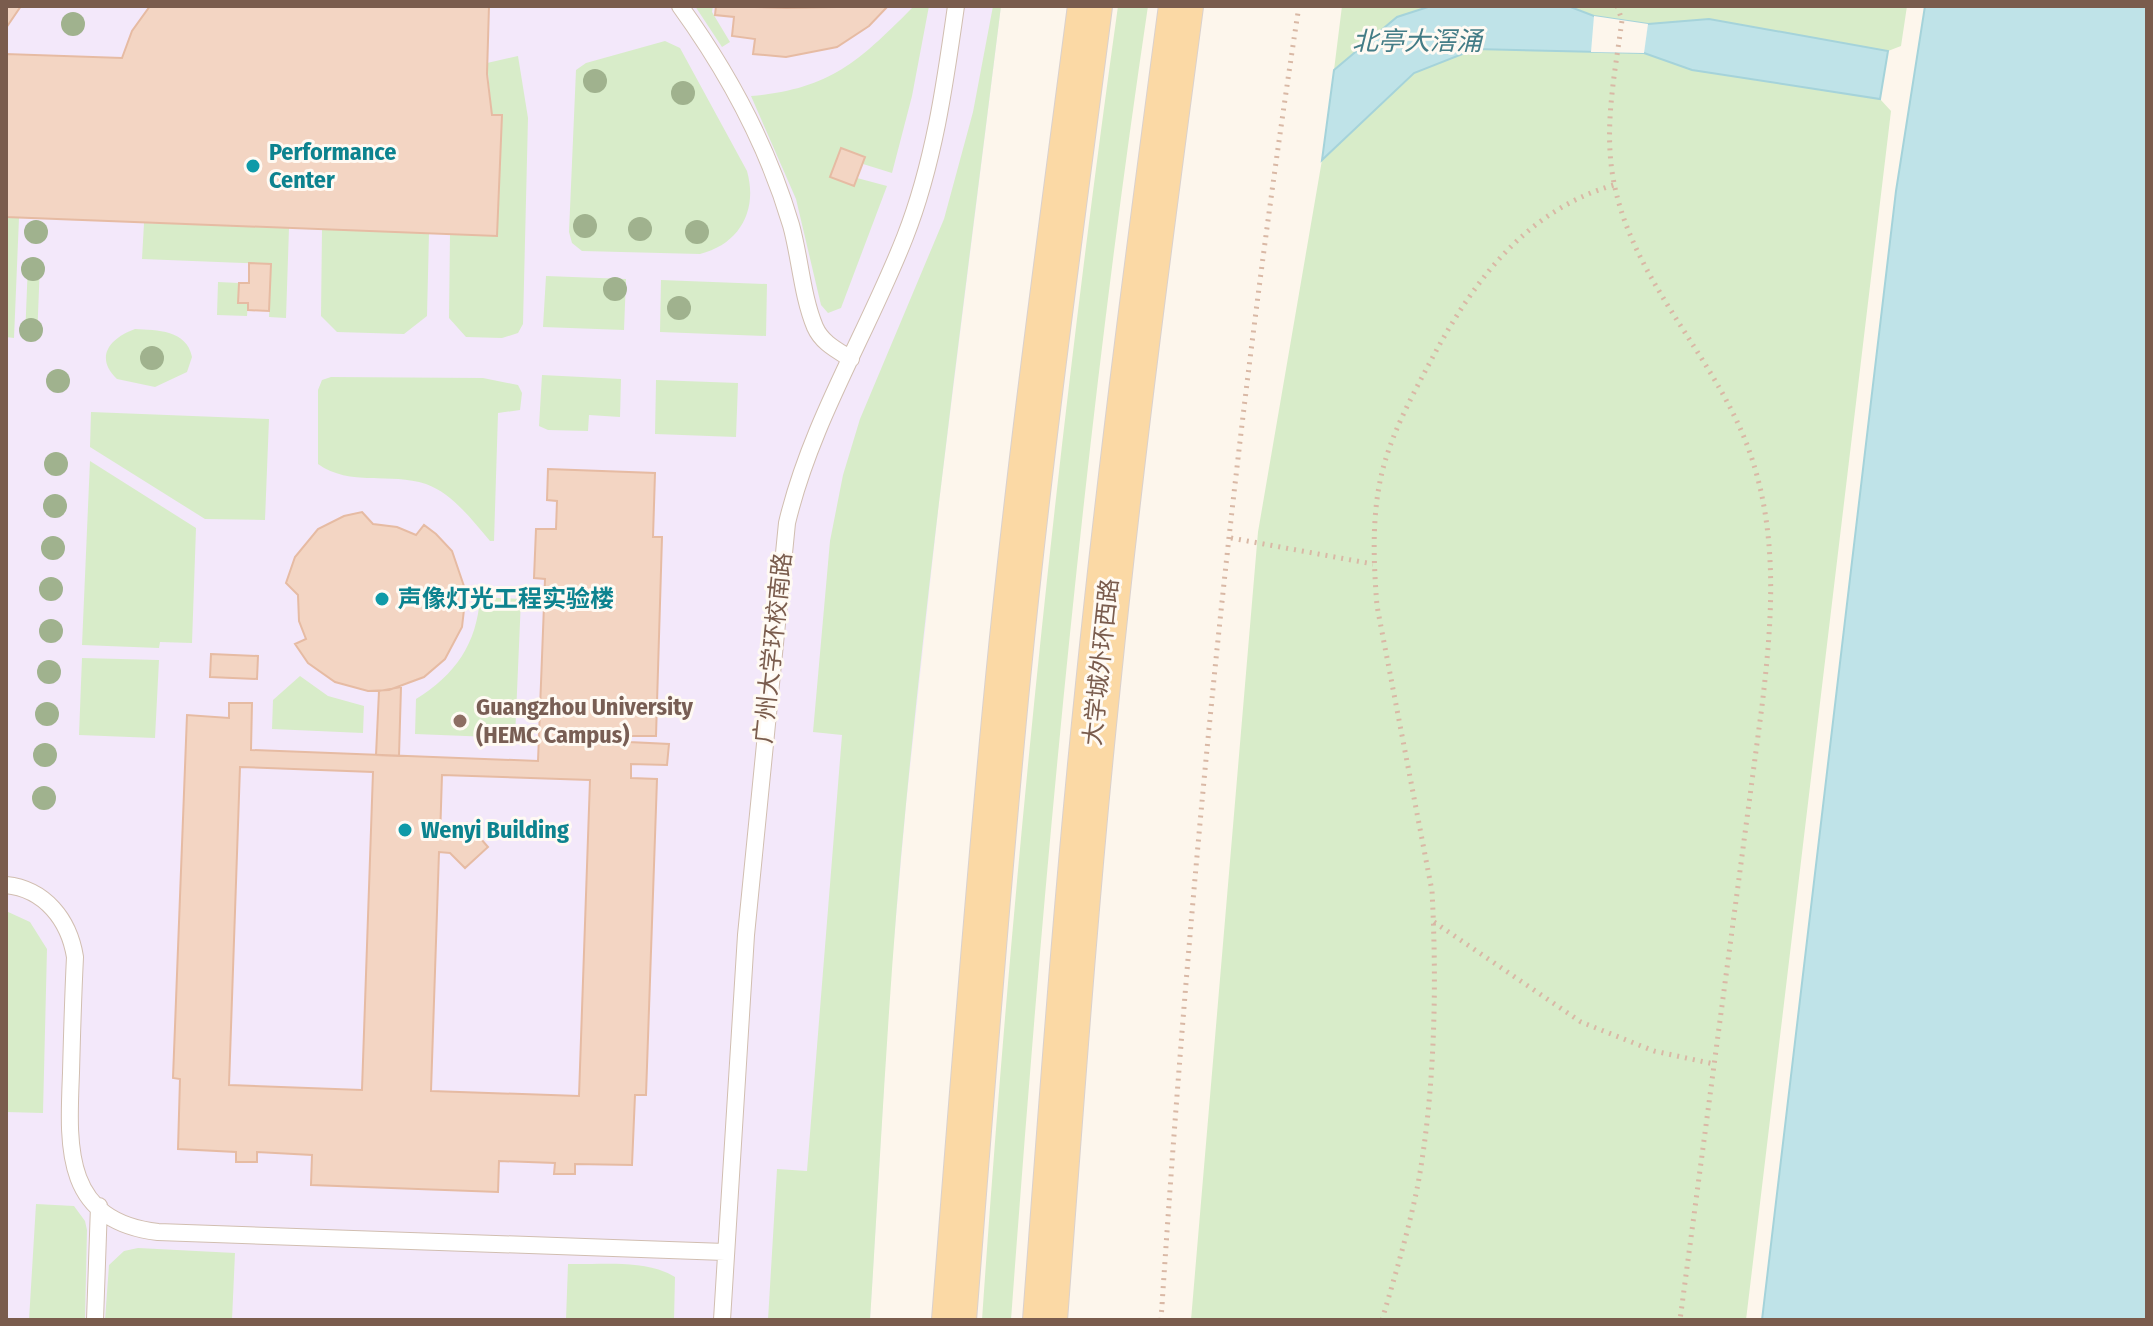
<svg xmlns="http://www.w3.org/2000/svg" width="2153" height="1326" font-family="'Fira Sans Condensed','Noto Sans SC',sans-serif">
	<rect width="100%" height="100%" fill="#fdf6ec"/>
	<path fill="#f3e8fa" d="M 6,6 L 1001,6 L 939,502 L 906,805 L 890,984 L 870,1320 L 6,1320 Z"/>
	<path fill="#d8ecc9" d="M 695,6 L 713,6 L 712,12 L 730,42 L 722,47 Z
		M 914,6 L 929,6 L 912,96 L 892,173 L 863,164 L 865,157 L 841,148 L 830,176 L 854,186 L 857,178 L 887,186 L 841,308 L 828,313 L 821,305 L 796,199 L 751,96 C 832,89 860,60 914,6 Z
		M 993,6 L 1001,6 C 968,272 932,537 906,804 C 889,975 881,1148 870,1320 L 768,1320 L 777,1169 L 807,1171 L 842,735 L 813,732 L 830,541 L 843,475 L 860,419 L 944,219 L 973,112 Z
		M 1118,6 L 1148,6 C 1083,442 1043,881 1011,1320 L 982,1320 C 1012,880 1057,442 1118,6 Z
		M 1342,6 L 1431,6 L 1397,17 L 1334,70 Z
		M 1568,6 L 1907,6 L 1901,46 L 1888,51 L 1709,19 L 1648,24 L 1594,16 Z
		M 665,41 L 680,48 L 747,171 C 758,210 740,244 700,254 L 582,251 L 572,243 L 569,232 L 576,70 L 586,63 Z
		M 1475,49 L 1644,53 L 1692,70 L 1880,99 L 1891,111 L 1746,1320 L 1191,1320 L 1258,532 L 1322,160 L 1414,73 Z
		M 518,56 L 528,118 L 523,324 L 518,333 L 502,338 L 466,337 L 449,318 L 450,234 L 497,235 L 502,116 L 492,115 L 487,63 Z
		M 6,217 L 19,218 L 14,338 L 6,337 Z
		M 144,223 L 289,228 L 286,318 L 269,317 L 271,264 L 142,259 Z
		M 322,229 L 429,233 L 427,316 L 404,334 L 337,332 L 321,316 Z
		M 28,263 L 40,264 L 37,339 L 25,338 Z
		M 546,276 L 626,279 L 624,330 L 543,327 Z
		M 661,280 L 767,284 L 766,336 L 660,332 Z
		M 218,282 L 239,283 L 238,302 L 248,303 L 247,316 L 217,315 Z
		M 135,329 C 157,330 187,330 192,357 L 187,372 L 155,387 L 117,379 C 94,357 110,338 135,329 Z
		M 542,375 L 621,379 L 620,417 L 589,415 L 588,431 L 548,430 L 539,426 Z
		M 331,377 L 483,378 L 518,385 L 522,393 L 520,410 L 498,413 L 494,541 L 490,541 C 472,520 453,494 426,484 C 390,472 350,487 318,464 L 318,390 L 322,380 Z
		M 656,380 L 738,383 L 736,437 L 655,434 Z
		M 91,412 L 269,419 L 265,520 L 205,519 L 90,447 Z
		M 90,461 L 196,528 L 192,643 L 160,642 L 159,648 L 82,645 Z
		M 480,597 L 521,599 L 515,738 L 415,734 L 416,699 C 455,675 477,644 480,597 Z
		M 82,658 L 159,660 L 155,738 L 79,735 Z
		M 300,676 L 328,696 L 364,706 L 363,733 L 272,729 L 273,700 Z
		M 6,911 L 30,922 L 47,949 L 43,1113 L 6,1112 Z
		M 36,1204 L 74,1206 L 85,1221 L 87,1230 L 85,1320 L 29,1320 Z
		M 138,1248 L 235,1253 L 232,1320 L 105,1320 L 109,1265 L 124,1251 Z
		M 568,1264 C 601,1265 646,1259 675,1277 L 674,1320 L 566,1320 Z"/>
	<path fill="#bfe3e8" stroke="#a5d3da" stroke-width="2" d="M 1431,6 L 1568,6 L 1594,16 L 1648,24 L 1709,19 L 1888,51 L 1880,99 L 1692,70 L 1644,53 L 1475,49 L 1414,73 L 1322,160 L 1334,70 L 1397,17 Z
		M 1925,6 L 2147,6 L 2147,1320 L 1762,1320 L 1896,191 Z"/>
	<path fill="#fdf6ec" d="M 1594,16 L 1648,24 L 1644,53 L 1591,52 Z"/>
	<path fill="#f3d5c3" stroke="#e6bba3" stroke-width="2" fill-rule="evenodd" d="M 6,6 L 21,6 L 6,28 Z
		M 150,6 L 489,6 L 487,74 L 492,115 L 502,115 L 497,236 L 6,217 L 6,54 L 122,58 L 132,31 Z
		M 716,6 L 786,8 L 888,6 L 869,26 L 837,47 L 786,57 L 753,54 L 755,39 L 732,36 L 734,17 L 715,15 Z
		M 841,148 L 865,157 L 854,186 L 830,177 Z
		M 249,263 L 271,264 L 269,311 L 248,310 L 248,303 L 238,303 L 239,283 L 249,283 Z
		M 548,469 L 655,473 L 653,537 L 662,537 L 656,736 L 630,736 L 629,742 L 669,744 L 667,765 L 631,764 L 631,778 L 657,779 L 646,1095 L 635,1095 L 632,1165 L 575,1164 L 575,1174 L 554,1174 L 555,1163 L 499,1161 L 498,1192 L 311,1185 L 312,1155 L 257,1152 L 257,1162 L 236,1162 L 236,1152 L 178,1149 L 180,1079 L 173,1078 L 187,715 L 229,718 L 229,703 L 252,703 L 251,750 L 538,761 L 545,579 L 534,578 L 536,529 L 556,529 L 557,501 L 547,500 ZM 240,767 L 373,772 L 362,1090 L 229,1085 ZM 442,775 L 590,780 L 579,1096 L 431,1091 L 439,852 L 450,853 L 465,868 L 488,847 L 467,823 L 451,838 L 440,838 Z
		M 362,512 L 373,524 L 397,527 L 416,535 L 424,525 L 436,534 L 452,551 L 466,592 L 462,627 L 445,659 L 424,677 L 389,690 L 368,691 L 335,682 L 308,663 L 295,644 L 306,639 L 299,621 L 298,595 L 286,583 L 295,557 L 318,529 L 344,516 Z
		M 211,654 L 258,656 L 257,679 L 210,677 Z
		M 401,687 L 399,756 L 376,755 L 379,691 Z"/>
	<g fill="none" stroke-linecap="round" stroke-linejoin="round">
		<g stroke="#d1beb0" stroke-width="18">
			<path id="service" d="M 680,6 C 727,71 768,147 791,225 C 800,257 802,296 815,327 C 822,343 837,350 851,359
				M 6,885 C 45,889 69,920 75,957 C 73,996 72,1034 71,1073 C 68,1147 63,1221 158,1232 L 725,1252
				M 95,1320 L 99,1206
				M 722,1320 L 746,935 L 787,523 C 811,422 867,334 905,237 C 934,163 945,84 956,6"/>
		</g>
		<g stroke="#dad1cd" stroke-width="46">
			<path id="primary" d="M 954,1320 C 971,1106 987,892 1008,678 C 1030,453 1061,230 1090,6
				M 1045,1320 C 1061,1108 1076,896 1098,685 C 1121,458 1151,232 1181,6"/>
		</g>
		<path stroke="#d9b8a5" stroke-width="5" stroke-dasharray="2 6" stroke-linecap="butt" d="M 1617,6 L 1622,20 C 1615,74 1603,128 1614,183 C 1634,284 1717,358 1750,453 C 1779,536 1772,622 1762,706 L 1680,1320
			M 1231,538 L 1373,564
			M 1434,922 L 1581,1022 L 1654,1051 L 1714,1064
			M 1161,1320 C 1190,881 1232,441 1299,6
			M 1382,1320 C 1395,1276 1409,1229 1418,1184 C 1435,1091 1437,984 1432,891 L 1377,606 C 1373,556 1371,503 1387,455 C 1397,424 1413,394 1428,366 C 1470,286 1523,211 1614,185"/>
		<use href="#service" stroke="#fff" stroke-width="16"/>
		<use href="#primary" stroke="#fbd9a5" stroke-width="44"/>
	</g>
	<g fill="#a0b28e">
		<circle cx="73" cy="24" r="12"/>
		<circle cx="595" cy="81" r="12"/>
		<circle cx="683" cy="93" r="12"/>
		<circle cx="585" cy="226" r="12"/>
		<circle cx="640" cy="229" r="12"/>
		<circle cx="36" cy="232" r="12"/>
		<circle cx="697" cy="232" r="12"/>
		<circle cx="33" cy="269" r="12"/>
		<circle cx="615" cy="289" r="12"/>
		<circle cx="679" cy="308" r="12"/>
		<circle cx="31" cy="330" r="12"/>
		<circle cx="152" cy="358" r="12"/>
		<circle cx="58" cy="381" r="12"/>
		<circle cx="56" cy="464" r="12"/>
		<circle cx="55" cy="506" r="12"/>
		<circle cx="53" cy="548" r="12"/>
		<circle cx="51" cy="589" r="12"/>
		<circle cx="51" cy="631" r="12"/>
		<circle cx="49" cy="672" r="12"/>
		<circle cx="47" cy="714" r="12"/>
		<circle cx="45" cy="755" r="12"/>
		<circle cx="44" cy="798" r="12"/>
	</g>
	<g fill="#0f9aa8" stroke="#fffaf3" stroke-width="3">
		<circle cx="253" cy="166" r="8"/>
		<circle cx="382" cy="599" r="8"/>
		<circle cx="405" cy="830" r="8"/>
	</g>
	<circle fill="#8d6e63" stroke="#fffaf3" stroke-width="3" cx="460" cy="721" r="8"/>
	<g text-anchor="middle" stroke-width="6" stroke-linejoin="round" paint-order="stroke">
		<g font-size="24" font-weight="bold" fill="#0d838f" stroke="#fffaf3" text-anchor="start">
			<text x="269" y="160">Performance<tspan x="269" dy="28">Center</tspan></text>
			<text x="398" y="607">声像灯光工程实验楼</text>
			<text x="421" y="838">Wenyi Building</text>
		</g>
		<g font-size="24" fill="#7a5c4d" stroke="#fffaf3">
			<text transform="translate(773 648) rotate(-84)" y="8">广州大学环校南路</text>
			<text transform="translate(1101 662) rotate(-84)" y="8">大学城外环西路</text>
		</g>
		<g font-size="24" font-weight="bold" fill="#785e54" stroke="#fffaf3" text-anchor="start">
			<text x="476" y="715">Guangzhou University<tspan x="476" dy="28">(HEMC Campus)</tspan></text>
		</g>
		<g font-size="26" font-style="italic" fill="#437c86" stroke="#fffaf3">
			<text x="1417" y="50">北亭大滘涌</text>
		</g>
	</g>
	<rect width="2153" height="1326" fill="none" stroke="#7a5c4d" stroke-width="16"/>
</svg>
